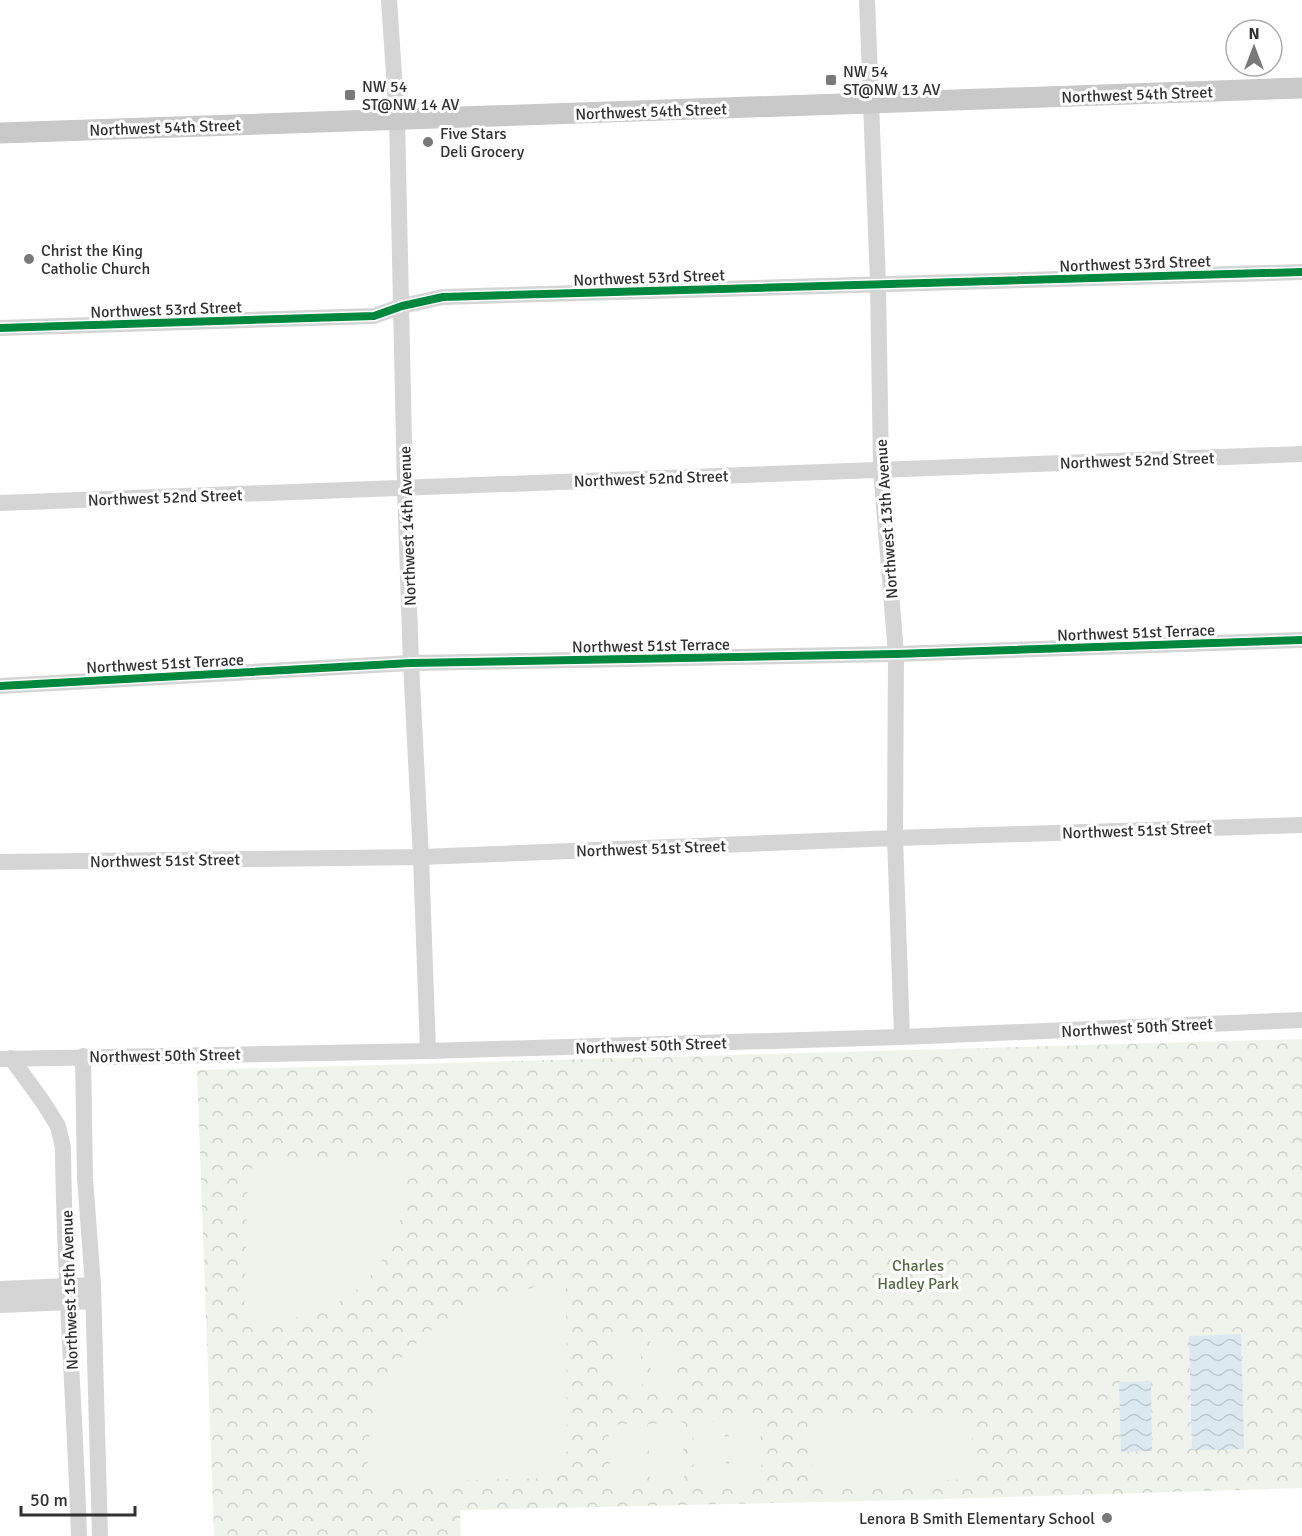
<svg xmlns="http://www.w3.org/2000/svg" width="1302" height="1536" font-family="Signika,sans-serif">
	<defs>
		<pattern id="forest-crowns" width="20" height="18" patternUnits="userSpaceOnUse" patternTransform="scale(1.5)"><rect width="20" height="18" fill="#f0f3ec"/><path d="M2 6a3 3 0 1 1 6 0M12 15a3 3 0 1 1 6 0" fill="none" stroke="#ced1cb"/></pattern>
		<pattern id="water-waves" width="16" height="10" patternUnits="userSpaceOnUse" patternTransform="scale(1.5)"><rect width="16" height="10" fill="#dde9f1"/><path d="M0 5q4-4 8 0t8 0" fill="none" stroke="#bec8cf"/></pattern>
	</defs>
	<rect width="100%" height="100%" fill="#fff"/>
	<path fill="url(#forest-crowns)" d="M 1302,1039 L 1302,1488 L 911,1500 L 460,1510 L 461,1536 L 214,1536 L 197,1070 Z"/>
	<path fill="#f0f3ec" d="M 259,1161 L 405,1162 C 406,1171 407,1181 406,1190 C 400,1249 364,1302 304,1316 C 284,1321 264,1321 244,1321 L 248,1172 Z
		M 566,1280 L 567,1451 L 542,1478 L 366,1483 L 370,1427 L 378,1393 L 401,1358 L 426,1334 L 459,1311 L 492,1297 Z
		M 675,1332 L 677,1387 L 651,1387 L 650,1333 Z
		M 640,1333 L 642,1387 L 616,1388 L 615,1334 Z
		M 971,1414 L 974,1479 L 813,1485 L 811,1420 Z
		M 760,1419 L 762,1485 L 730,1485 L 728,1421 Z
		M 724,1421 L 727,1486 L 694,1487 L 693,1422 Z
		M 683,1422 L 684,1487 L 650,1489 L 648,1424 Z
		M 643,1423 L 646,1489 L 611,1489 L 608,1425 Z"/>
	<path fill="url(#water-waves)" d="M 1241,1334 L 1244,1449 L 1192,1450 L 1189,1336 Z
		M 1151,1381 L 1152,1451 L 1121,1452 L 1119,1382 Z"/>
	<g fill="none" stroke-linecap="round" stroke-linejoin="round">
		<path stroke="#d5d5d5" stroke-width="16" d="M 389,0 L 397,119 L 405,489 L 411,663 L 421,857 L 428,1051
			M 867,0 L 878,283 L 881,469 L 896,654 L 895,838 L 902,1037
			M 0,328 L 374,316 L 402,306 L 443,297 L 1302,272
			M 0,503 C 434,488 868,469 1302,454
			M 0,686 L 411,663 L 896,654 L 1302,640
			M 0,862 L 421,857 L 895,838 L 1302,825
			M 83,1056 L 85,1178 L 93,1285 L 100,1536
			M 11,1058 L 43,1102 L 58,1126 L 63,1148 C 64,1277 75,1407 79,1536
			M 0,1059 L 428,1051 L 902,1037 L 1302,1020
			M 0,1289 L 93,1285
			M 0,1305 L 93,1301"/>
		<path stroke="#c9c9c9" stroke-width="21" d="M 0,133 L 1302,88"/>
		<g stroke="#fff" stroke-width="11">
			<path id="cycleway" d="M 0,328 L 374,316 L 402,306 L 443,297 L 1302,272
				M 0,686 L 411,663 L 896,654 L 1302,640"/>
		</g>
		<use href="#cycleway" stroke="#00873e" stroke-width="8"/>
	</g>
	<g fill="#797979" stroke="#fff" stroke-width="2">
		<rect x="825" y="74" width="12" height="12" rx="3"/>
		<rect x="344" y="89" width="12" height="12" rx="3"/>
		<circle cx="428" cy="142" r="6"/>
		<circle cx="29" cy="259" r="6"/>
		<circle cx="1107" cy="1518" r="6"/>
	</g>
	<g text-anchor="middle" stroke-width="6" stroke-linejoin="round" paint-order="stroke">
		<g font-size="16" fill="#313131" stroke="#fff" text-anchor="start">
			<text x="843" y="77">NW 54<tspan x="843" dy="18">ST@NW 13 AV</tspan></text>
			<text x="362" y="92">NW 54<tspan x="362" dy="18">ST@NW 14 AV</tspan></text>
			<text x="440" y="139">Five Stars<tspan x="440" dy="18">Deli Grocery</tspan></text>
			<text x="41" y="256">Christ the King<tspan x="41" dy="18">Catholic Church</tspan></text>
			<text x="1095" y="1524" text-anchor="end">Lenora B Smith Elementary School</text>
		</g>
		<g font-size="16" fill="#313131" stroke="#fff">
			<text transform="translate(1137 94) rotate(-2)" y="6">Northwest 54th Street</text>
			<text transform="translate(651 111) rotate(-2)" y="6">Northwest 54th Street</text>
			<text transform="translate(165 127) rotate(-2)" y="6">Northwest 54th Street</text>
			<text transform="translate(1135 263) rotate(-2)" y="6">Northwest 53rd Street</text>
			<text transform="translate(649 277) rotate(-2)" y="6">Northwest 53rd Street</text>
			<text transform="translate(166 309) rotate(-2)" y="6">Northwest 53rd Street</text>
			<text transform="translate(1137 460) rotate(-2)" y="6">Northwest 52nd Street</text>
			<text transform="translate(651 478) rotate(-2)" y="6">Northwest 52nd Street</text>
			<text transform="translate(165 497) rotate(-2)" y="6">Northwest 52nd Street</text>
			<text transform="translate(886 519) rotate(-94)" y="6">Northwest 13th Avenue</text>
			<text transform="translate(407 526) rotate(-92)" y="6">Northwest 14th Avenue</text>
			<text transform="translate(1136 632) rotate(-2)" y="6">Northwest 51st Terrace</text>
			<text transform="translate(651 645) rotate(-1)" y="6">Northwest 51st Terrace</text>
			<text transform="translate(165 663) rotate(-3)" y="6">Northwest 51st Terrace</text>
			<text transform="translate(1137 830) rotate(-2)" y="6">Northwest 51st Street</text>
			<text transform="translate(651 848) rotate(-2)" y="6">Northwest 51st Street</text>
			<text transform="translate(165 860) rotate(-1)" y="6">Northwest 51st Street</text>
			<text transform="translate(1137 1027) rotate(-3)" y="6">Northwest 50th Street</text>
			<text transform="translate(651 1045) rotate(-2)" y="6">Northwest 50th Street</text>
			<text transform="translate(165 1055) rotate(-1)" y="6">Northwest 50th Street</text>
			<text transform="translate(69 1290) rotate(-92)" y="6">Northwest 15th Avenue</text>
		</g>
		<g font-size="16" fill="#546a41" stroke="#fff">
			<text x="918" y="1271">Charles<tspan x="918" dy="18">Hadley Park</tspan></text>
		</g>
	</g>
	<g transform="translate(1254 48)"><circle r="28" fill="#ffffff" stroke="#adadad" stroke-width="1.5"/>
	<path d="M0-4.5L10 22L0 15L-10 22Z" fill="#797979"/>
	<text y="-9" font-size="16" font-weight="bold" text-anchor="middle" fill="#313131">N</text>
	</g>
	<path d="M21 1506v9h114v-9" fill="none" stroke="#313131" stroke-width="3"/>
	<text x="30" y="1506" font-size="18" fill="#313131" stroke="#ffffff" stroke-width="4.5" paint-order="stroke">50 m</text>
</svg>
